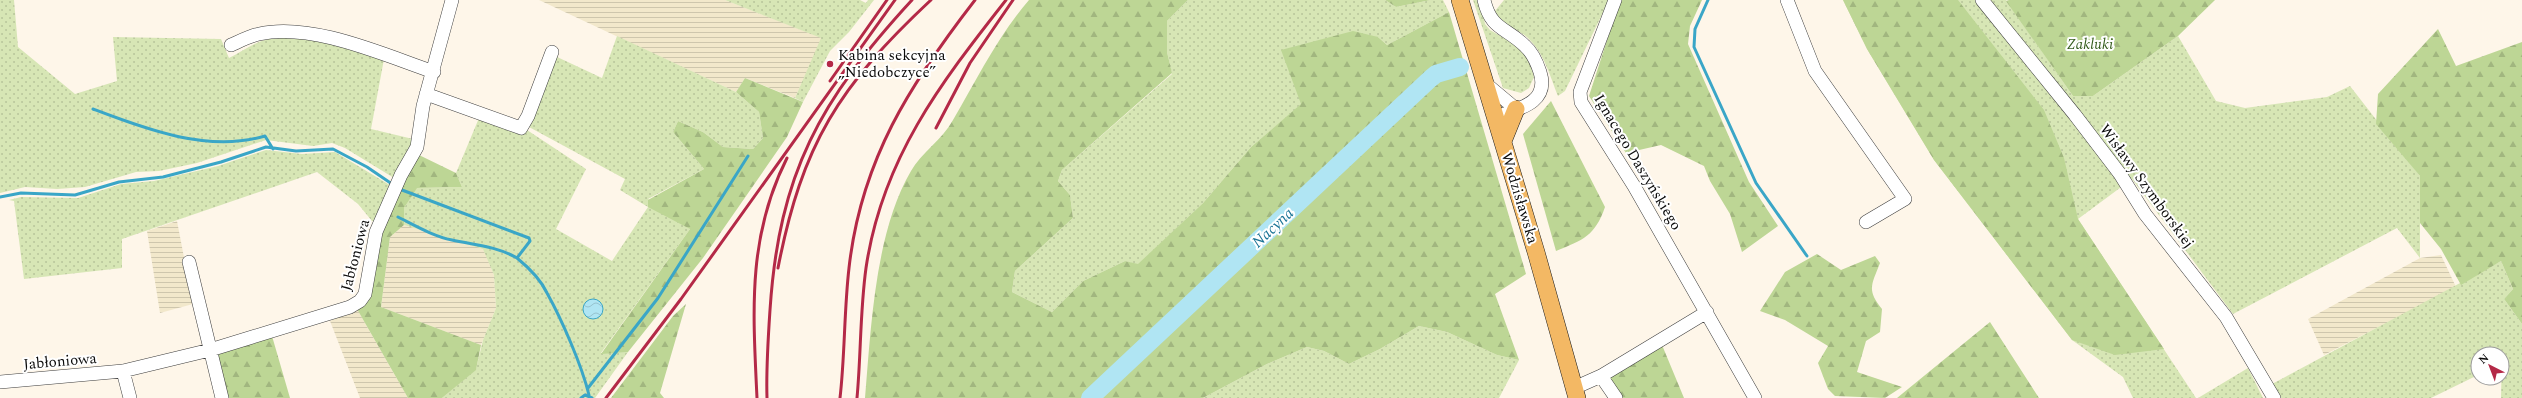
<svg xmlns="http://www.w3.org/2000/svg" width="2522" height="398" font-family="Spectral,serif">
	<defs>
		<pattern id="farmland-rules" width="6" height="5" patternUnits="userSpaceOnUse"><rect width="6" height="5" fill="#f2e8cb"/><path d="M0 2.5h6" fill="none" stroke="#cec6ad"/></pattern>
		<pattern id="grass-dots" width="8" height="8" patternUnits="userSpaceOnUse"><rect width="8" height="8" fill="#d7e6b5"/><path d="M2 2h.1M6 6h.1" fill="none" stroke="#b7c49a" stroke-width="1.8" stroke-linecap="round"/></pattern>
		<pattern id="forest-firs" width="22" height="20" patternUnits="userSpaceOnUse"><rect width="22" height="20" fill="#bdd695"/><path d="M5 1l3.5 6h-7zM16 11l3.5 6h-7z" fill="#a1b67f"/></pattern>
		<pattern id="water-waves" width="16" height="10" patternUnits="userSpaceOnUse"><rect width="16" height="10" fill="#b0e5f3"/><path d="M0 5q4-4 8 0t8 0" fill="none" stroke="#96c3cf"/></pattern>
	</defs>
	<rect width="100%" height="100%" fill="#fef6e9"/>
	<path fill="url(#farmland-rules)" d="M 539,0 L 725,0 L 822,38 L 795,98 L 745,78 L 736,92 Z
		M 177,221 L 193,304 L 160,313 L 147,231 Z
		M 404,225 L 483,248 L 494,275 L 496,308 L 481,345 L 381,307 L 390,237 Z
		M 2441,255 L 2456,287 L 2324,355 L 2308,319 L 2420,258 Z
		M 357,309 L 408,398 L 360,398 L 330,321 Z"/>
	<path fill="url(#grass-dots)" d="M 0,0 L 14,0 L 18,47 L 75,94 L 117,81 L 113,37 L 221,39 L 229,58 C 241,52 253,43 265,40 C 299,29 351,49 384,59 L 371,129 L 413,139 L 409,153 L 394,178 L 345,148 L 332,143 L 313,146 L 266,140 L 197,163 L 159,171 L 136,172 L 85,187 L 57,189 L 25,187 L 0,193 Z
		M 725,0 L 860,0 L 866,3 L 868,0 L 874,0 L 849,32 L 830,51 L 803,102 L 795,98 L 821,38 Z
		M 1188,0 L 1385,0 L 1396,7 L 1431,0 L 1443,0 L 1449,12 L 1387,45 L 1378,37 L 1282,51 L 1302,104 L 1251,147 L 1203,203 L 1138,265 L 1125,261 L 1083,281 L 1052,312 L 1012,292 L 1015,271 L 1073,218 L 1070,195 L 1058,181 L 1062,170 L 1172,74 L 1167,52 L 1167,21 Z
		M 1473,0 L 1480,0 L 1485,24 L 1490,30 L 1521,48 L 1530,63 L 1534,77 L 1529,88 L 1521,93 L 1503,88 Z
		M 1504,0 L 1609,0 L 1565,91 L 1558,96 C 1550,76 1544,53 1528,38 C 1515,26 1506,31 1495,11 Z
		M 1843,0 L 2006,0 L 2073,96 L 2093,96 L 2178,36 L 2216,101 L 2245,108 L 2327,97 L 2350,86 L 2420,176 L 2420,258 L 2397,228 L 2233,314 L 2132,179 L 2078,219 L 2196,398 L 2133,398 L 2123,377 L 2072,340 L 1934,160 L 1867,49 Z
		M 617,36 L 736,92 L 759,112 L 763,138 L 753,149 L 723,147 L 703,132 L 678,121 L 673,132 L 704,169 L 648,199 L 690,229 L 601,353 L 628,352 L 595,398 L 442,398 L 476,369 L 483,340 L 496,308 L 494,275 L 483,249 L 404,225 L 404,208 L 416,188 L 462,187 L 456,173 L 479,118 L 527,130 L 586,169 L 556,229 L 612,261 L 648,207 L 620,190 L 625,179 L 529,127 L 555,56 L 602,78 Z
		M 266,150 L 302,154 L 335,152 L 393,187 L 376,222 L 372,221 L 358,204 L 317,172 L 122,239 L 122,268 L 24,279 L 14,201 L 9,200 L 21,197 L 78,198 L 121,184 L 154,181 L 218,166 Z
		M 2501,261 L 2513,289 L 2504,299 L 2522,324 L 2522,398 L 2501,398 L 2502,354 L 2478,354 L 2478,375 L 2431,398 L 2278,398 L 2272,384 Z
		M 1419,326 L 1447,332 L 1497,355 L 1519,360 L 1499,398 L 1203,398 L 1267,364 L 1307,347 L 1324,351 L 1349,364 L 1380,349 Z
		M 2248,368 L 2263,398 L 2198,398 Z"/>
	<path fill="url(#forest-firs)" d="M 1029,0 L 1188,0 L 1167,21 L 1167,52 L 1172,73 L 1062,170 L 1058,181 L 1070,195 L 1073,218 L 1015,271 L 1012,292 L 1052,312 L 1083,281 L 1125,261 L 1138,264 L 1203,203 L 1251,147 L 1301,104 L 1281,50 L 1353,31 L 1378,37 L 1387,45 L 1449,12 L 1526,274 L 1495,294 L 1519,360 L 1497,355 L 1447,332 L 1419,326 L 1380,349 L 1349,364 L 1324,351 L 1307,347 L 1267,364 L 1203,398 L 865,398 C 871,328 875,232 911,171 C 921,153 942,140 953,120 C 977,79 998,36 1029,0 Z
		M 1385,0 L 1431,0 L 1396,7 Z
		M 1620,0 L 1702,0 L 1690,26 L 1688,44 L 1749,182 L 1778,226 L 1742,252 L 1730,214 L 1710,181 L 1704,166 L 1661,145 L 1626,153 L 1589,96 Z
		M 1843,0 L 1958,0 L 2044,110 L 2064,158 L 2078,219 L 2164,349 L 2115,355 L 2072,340 L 1934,160 L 1867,49 Z
		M 2009,0 L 2215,0 L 2178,36 L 2093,96 L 2073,96 L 2006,1 Z
		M 2438,29 L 2456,66 L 2522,42 L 2522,324 L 2504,299 L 2513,289 L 2501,261 L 2461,285 L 2441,249 L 2420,223 L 2420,176 L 2376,124 L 2378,94 Z
		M 745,78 L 803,102 L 787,137 L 703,258 L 628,352 L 601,354 L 690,229 L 648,207 L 648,200 L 704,169 L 673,132 L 678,121 L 703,132 L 723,147 L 753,149 L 763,138 L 759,112 L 736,92 Z
		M 1551,101 L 1605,207 C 1595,236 1583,240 1556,251 L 1523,134 Z
		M 419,155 L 456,173 L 462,187 L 417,188 L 404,208 L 404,225 L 390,237 L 381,307 L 481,345 L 476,370 L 442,398 L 408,398 L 357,309 L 382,229 L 398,191 Z
		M 1817,254 L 1841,270 L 1875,256 L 1880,263 C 1872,284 1866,290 1882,309 L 1880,332 L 1866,341 L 1857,372 L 1902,387 L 1885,398 L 1835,396 L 1828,389 L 1818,363 L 1828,346 L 1785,320 L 1760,311 L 1785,272 Z
		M 686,304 L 660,393 L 664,398 L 611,398 L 673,316 Z
		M 1990,322 L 2039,398 L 1897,398 Z
		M 272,336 L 290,398 L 226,398 L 216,354 Z
		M 1662,345 L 1684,398 L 1619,398 L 1606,378 Z"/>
	<path fill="url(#water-waves)" stroke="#3aa6c7" d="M583 309a10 10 0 1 1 20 0a10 10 0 1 1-20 0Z"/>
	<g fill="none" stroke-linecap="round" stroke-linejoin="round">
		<path stroke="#3aa6c7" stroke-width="3" d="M 1708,0 L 1695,29 L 1694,47 L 1756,183 L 1807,256
			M 93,109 C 146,129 208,153 265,136 L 273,149
			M 402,190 L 529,238 L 530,241 L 517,258 C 528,267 541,280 547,293 C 562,320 582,366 589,395
			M 0,197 L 21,193 L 75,195 L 119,182 L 163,177 L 221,162 L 266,147 L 296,151 L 333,149 L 367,167 L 392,184
			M 398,217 C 416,226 433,236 452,240 C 475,245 496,246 517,258
			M 588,388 L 658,298 L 748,156
			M 581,398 L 585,395 L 592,398"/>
		<path stroke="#b0e5f3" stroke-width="18" d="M 1090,398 L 1430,79 L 1436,74 L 1460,67"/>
		<g stroke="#3d3d3d" stroke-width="14">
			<path id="minor" d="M 1484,0 C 1491,30 1506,27 1525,46 C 1533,53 1537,63 1540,72 C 1550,103 1518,109 1496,117
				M 1615,0 L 1580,92 L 1581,102 L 1634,186 L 1755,398
				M 1787,0 L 1815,71 L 1905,199 L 1866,222
				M 1982,0 L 2075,115 L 2120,174 L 2145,214 L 2226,317 L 2274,398
				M 231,45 C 240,41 250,36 259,34 C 312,22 384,55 434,72
				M 1485,83 L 1516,109
				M 426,94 L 521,128 L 528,116 L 552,52
				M 189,262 L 222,398
				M 123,371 L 130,398
				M 1601,376 L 1616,398
				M 0,382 L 123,371 L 210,350 L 350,307 L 360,301 L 365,294 L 376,232 L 401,175 L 417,147 L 423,106 L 452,0
				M 1574,388 L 1601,376 L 1707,312"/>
		</g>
		<g stroke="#1b1b1b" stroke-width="18">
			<path id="major" d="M 1460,0 L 1536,252 L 1577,398
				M 1503,141 L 1516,109"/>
		</g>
		<use href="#minor" stroke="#fff" stroke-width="13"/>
		<use href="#major" stroke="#f3b864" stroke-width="17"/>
		<path stroke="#b42947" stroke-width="3" d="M 830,81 L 887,0
			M 936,128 L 970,63 L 1013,0
			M 778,268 C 802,144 839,86 931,0
			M 606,398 L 681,299 L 895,0
			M 757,398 C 753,312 747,237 787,158
			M 767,398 C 766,369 768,340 770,310 C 779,173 820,100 912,0
			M 840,398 C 845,355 844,311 849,268 C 861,160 910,84 975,0
			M 857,398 C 861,355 860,311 866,268 C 882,159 940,84 1006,0"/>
	</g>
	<circle fill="#b42947" stroke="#fff" stroke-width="1.5" cx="830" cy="64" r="4"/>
	<g text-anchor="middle" stroke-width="4" stroke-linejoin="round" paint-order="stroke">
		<g font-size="15" font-style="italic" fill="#365e1f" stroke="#fff">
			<text x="2090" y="49">Zakluki</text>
		</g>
		<g font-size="15" fill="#0a0a0a" stroke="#fff" text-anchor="start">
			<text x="838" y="60">Kabina sekcyjna<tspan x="838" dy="17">„Niedobczyce”</tspan></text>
		</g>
		<g font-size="15" fill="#0a0a0a" stroke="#fff">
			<text transform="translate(1638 162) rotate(59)" y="5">Ignacego Daszyńskiego</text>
			<text transform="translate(2147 186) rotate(54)" y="5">Wisławy Szymborskiej</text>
			<text transform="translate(1520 198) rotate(73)" y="5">Wodzisławska</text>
			<text transform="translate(355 255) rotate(-75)" y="5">Jabłoniowa</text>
			<text transform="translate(60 361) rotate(-5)" y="5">Jabłoniowa</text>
		</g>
		<g font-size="16" font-style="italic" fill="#1a7496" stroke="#fff">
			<text transform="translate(1272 227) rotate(-43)" y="6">Nacyna</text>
		</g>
	</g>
	<g transform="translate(2490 366) rotate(318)"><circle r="19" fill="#ffffff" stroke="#9d9d9d"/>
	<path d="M0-3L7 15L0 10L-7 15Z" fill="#b42947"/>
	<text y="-6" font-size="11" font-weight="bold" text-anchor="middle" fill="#0a0a0a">N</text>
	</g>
</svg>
